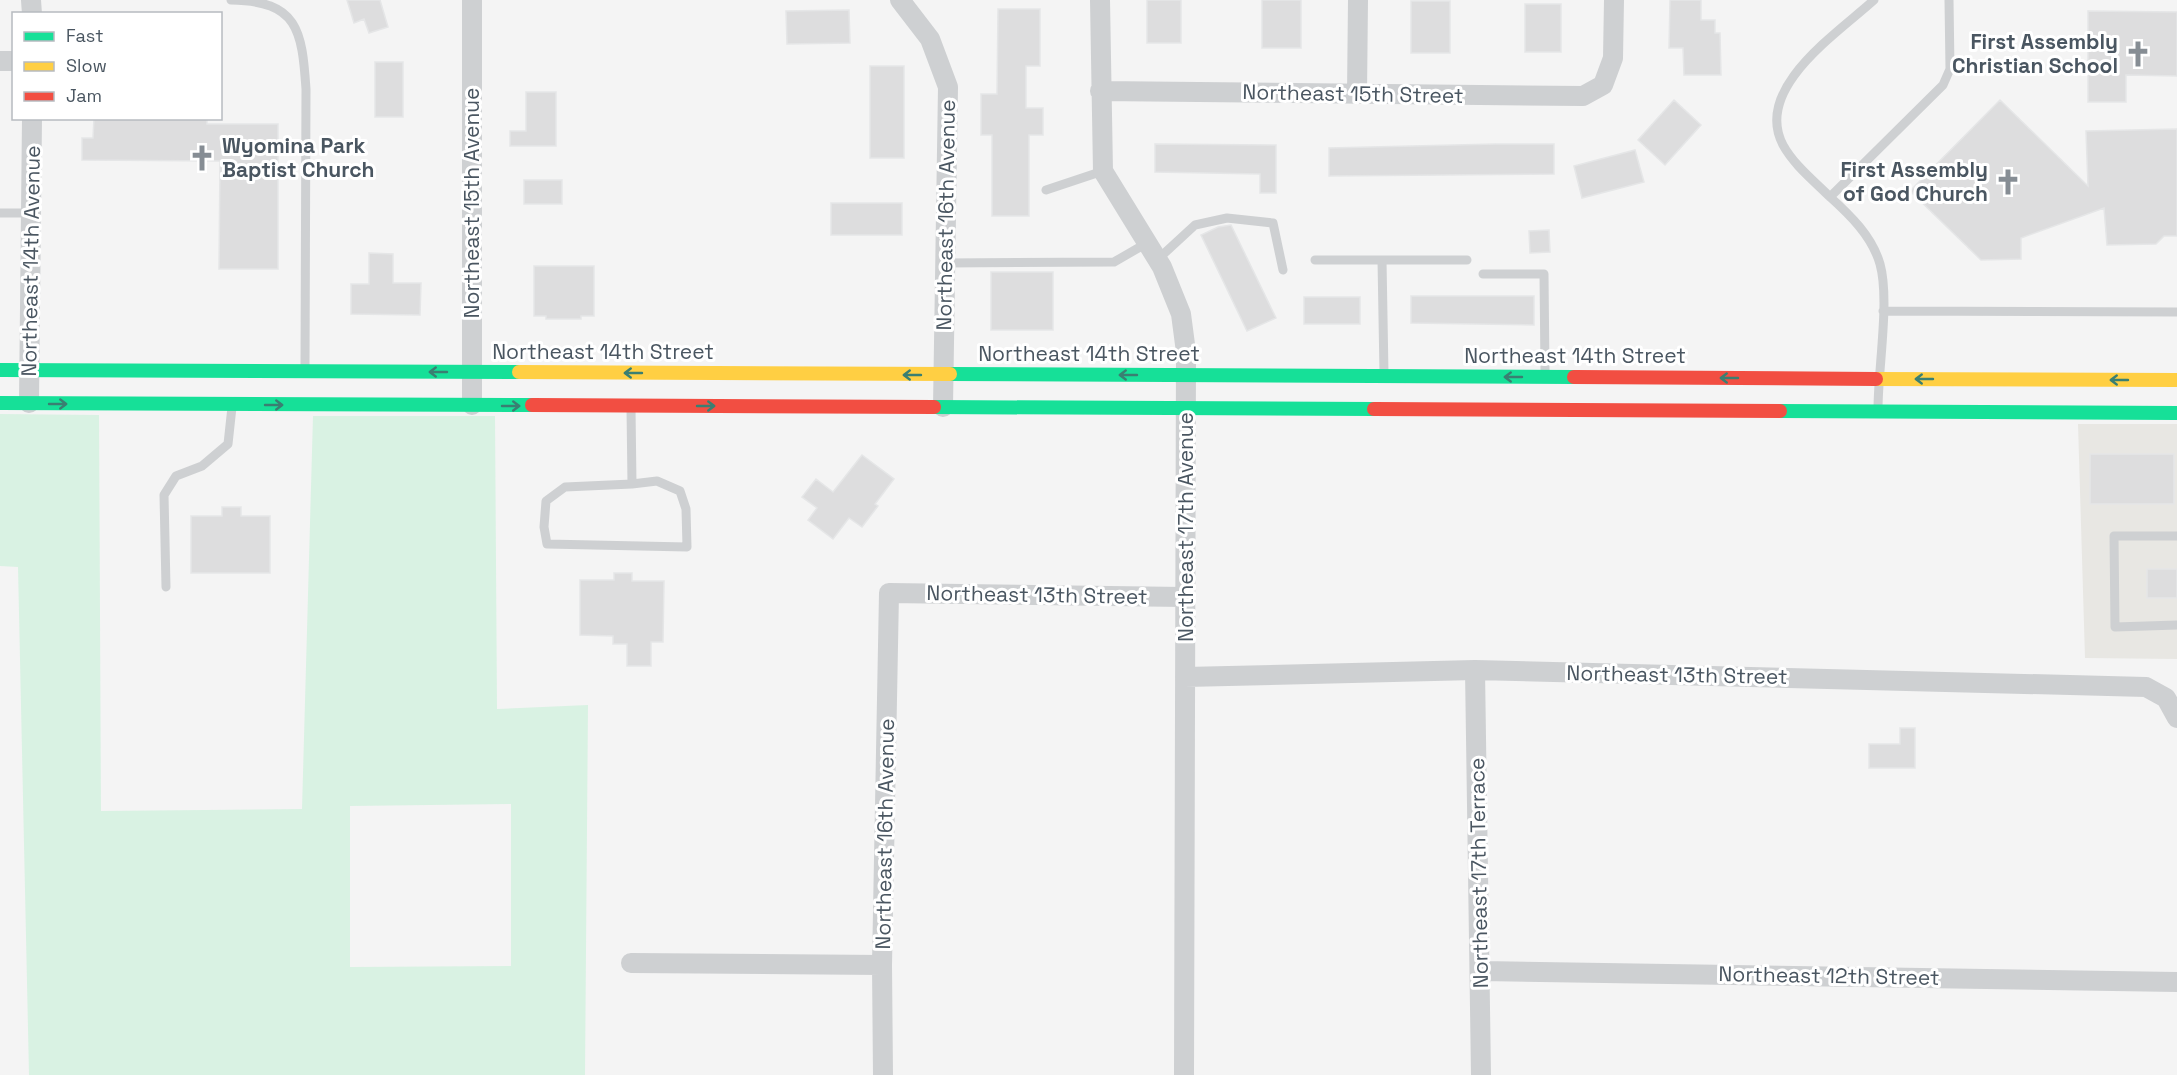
<svg xmlns="http://www.w3.org/2000/svg" width="2177" height="1075" font-family="'Space Grotesk',sans-serif">
	<rect width="100%" height="100%" fill="#f4f4f4"/>
	<path fill="#e8e7e3" d="M 2078,424 L 2177,424 L 2177,659 L 2085,658 Z"/>
	<path fill="#d9f2e3" fill-rule="evenodd" d="M 0,414 L 99,415 L 101,811 L 302,809 L 313,416 L 495,416 L 497,709 L 588,705 L 585,1075 L 29,1075 L 18,567 L 0,566 ZM 511,804 L 511,966 L 350,967 L 350,806 Z"/>
	<path fill="#ddddde" stroke="#e5e6e7" stroke-width="1.5" d="M 347,0 L 380,0 L 388,27 L 369,33 L 364,19 L 354,23 Z
		M 1147,0 L 1181,0 L 1181,43 L 1147,43 Z
		M 1262,0 L 1301,0 L 1301,48 L 1262,48 Z
		M 1670,0 L 1701,0 L 1701,20 L 1715,20 L 1715,33 L 1720,33 L 1721,75 L 1684,75 L 1683,48 L 1669,48 Z
		M 1411,1 L 1450,1 L 1450,53 L 1411,53 Z
		M 1525,4 L 1561,4 L 1561,52 L 1525,52 Z
		M 998,9 L 1040,9 L 1040,66 L 1026,66 L 1026,108 L 1043,108 L 1043,135 L 1029,135 L 1029,216 L 992,216 L 992,135 L 981,135 L 981,94 L 997,94 Z
		M 849,10 L 850,43 L 787,44 L 786,11 Z
		M 2088,11 L 2177,12 L 2177,76 L 2126,75 L 2126,102 L 2088,102 Z
		M 375,62 L 403,62 L 403,117 L 375,117 Z
		M 870,66 L 904,66 L 904,158 L 870,158 Z
		M 526,92 L 556,92 L 556,146 L 510,146 L 510,131 L 526,131 Z
		M 1674,100 L 1701,125 L 1665,165 L 1638,140 Z
		M 2000,100 L 2088,186 L 2086,131 L 2177,129 L 2177,236 L 2164,236 L 2156,244 L 2107,245 L 2104,208 L 2021,238 L 2021,259 L 1981,260 L 1910,191 Z
		M 94,118 L 207,118 L 207,124 L 278,124 L 278,269 L 219,269 L 220,161 L 82,160 L 82,138 L 93,138 Z
		M 1155,144 L 1276,145 L 1276,193 L 1260,193 L 1260,174 L 1155,172 Z
		M 1496,144 L 1554,144 L 1554,174 L 1329,176 L 1329,148 Z
		M 1635,150 L 1644,182 L 1582,198 L 1574,166 Z
		M 524,180 L 562,180 L 562,204 L 524,204 Z
		M 831,203 L 902,203 L 902,235 L 831,235 Z
		M 1231,225 L 1276,318 L 1247,331 L 1201,235 L 1218,227 Z
		M 1549,230 L 1550,252 L 1530,253 L 1529,231 Z
		M 369,253 L 393,254 L 393,283 L 421,283 L 420,315 L 351,314 L 351,284 L 369,284 Z
		M 534,266 L 594,266 L 594,316 L 581,316 L 581,319 L 546,319 L 546,316 L 534,316 Z
		M 991,272 L 1053,272 L 1053,330 L 991,330 Z
		M 1411,296 L 1534,296 L 1534,325 L 1411,323 Z
		M 1304,297 L 1360,297 L 1360,324 L 1304,324 Z
		M 2090,454 L 2174,454 L 2174,504 L 2090,504 Z
		M 862,455 L 894,479 L 875,504 L 878,506 L 862,527 L 849,518 L 833,539 L 808,520 L 817,508 L 802,497 L 816,479 L 833,492 Z
		M 222,507 L 241,507 L 241,516 L 270,516 L 270,573 L 191,573 L 191,516 L 222,516 Z
		M 2147,569 L 2177,569 L 2177,598 L 2147,598 Z
		M 614,573 L 632,573 L 632,581 L 664,581 L 663,642 L 651,642 L 651,666 L 627,666 L 627,644 L 613,644 L 613,636 L 580,635 L 580,580 L 614,580 Z
		M 1900,728 L 1915,728 L 1915,768 L 1869,768 L 1869,744 L 1900,744 Z"/>
	<g fill="none" stroke-linecap="round" stroke-linejoin="round">
		<path stroke="#ced0d2" stroke-width="9" d="M 231,0 C 298,1 302,30 306,89 L 305,367
			M 1874,0 C 1838,33 1753,88 1783,145 C 1794,165 1813,180 1829,196 C 1850,215 1872,236 1880,264 C 1890,300 1878,368 1878,409
			M 1046,190 L 1103,171
			M 1830,197 L 1943,85 L 1950,69 L 1949,0
			M 0,213 L 31,213
			M 1157,260 L 1195,225 L 1227,218 L 1273,223 L 1283,270
			M 1315,260 L 1382,260 L 1384,374
			M 1382,260 L 1467,260
			M 945,263 L 1114,262 L 1147,243
			M 1483,274 L 1544,274 L 1545,372
			M 1883,311 L 2177,312
			M 631,408 L 632,484 L 657,481 L 680,491 L 686,509 L 687,547 L 547,544 L 544,527 L 546,501 L 565,487 L 632,484
			M 2177,536 L 2114,536 L 2115,627 L 2177,625
			M 166,587 L 164,495 L 176,476 L 202,466 L 228,444 L 232,407"/>
		<path stroke="#ced0d2" stroke-width="20" d="M 31,0 L 32,14
			M 900,0 L 930,39 L 948,87 L 943,407
			M 1100,0 L 1103,171 L 1162,267 L 1181,314 L 1186,352 L 1184,1075
			M 0,61 L 14,61
			M 1100,91 L 1583,96 L 1603,85 L 1613,58 L 1614,0
			M 1357,94 L 1358,0
			M 29,403 L 32,118
			M 472,405 L 472,0
			M 1475,670 L 1481,1075
			M 1185,677 L 1475,670 L 2146,687 L 2166,698 L 2177,718
			M 631,963 L 882,965
			M 1482,971 L 2177,982
			M 883,1075 L 882,965 L 889,593 L 1184,597"/>
		<path stroke="#16e098" stroke-width="14" d="M 0,370 L 519,372
			M 950,374 L 1574,377
			M 0,403 L 532,405
			M 934,407 L 1374,409
			M 1780,411 L 2177,413"/>
		<path stroke="#ffcf43" stroke-width="14" d="M 519,372 L 950,374
			M 1876,379 L 2177,380"/>
		<path stroke="#f24e42" stroke-width="14" d="M 1574,377 L 1876,379
			M 532,405 L 934,407
			M 1374,409 L 1780,411"/>
	</g>
	<defs><path id="oneway-shaft" d="M-6 0H5M1.5-3L5.5 0L1.5 3" fill="none" stroke-width="1.6" stroke-linecap="round" stroke-linejoin="round" transform="scale(1.5)"/></defs>
	<g stroke="#3a7f72">
		<use href="#oneway-shaft" transform="translate(438 372) rotate(-180)"/>
		<use href="#oneway-shaft" transform="translate(633 373) rotate(-180)"/>
		<use href="#oneway-shaft" transform="translate(912 375) rotate(-180)"/>
		<use href="#oneway-shaft" transform="translate(1128 375) rotate(-180)"/>
		<use href="#oneway-shaft" transform="translate(1513 377) rotate(-180)"/>
		<use href="#oneway-shaft" transform="translate(1729 378) rotate(-180)"/>
		<use href="#oneway-shaft" transform="translate(1924 379) rotate(-180)"/>
		<use href="#oneway-shaft" transform="translate(2119 380) rotate(-180)"/>
		<use href="#oneway-shaft" transform="translate(58 404)"/>
		<use href="#oneway-shaft" transform="translate(274 405)"/>
		<use href="#oneway-shaft" transform="translate(511 406)"/>
		<use href="#oneway-shaft" transform="translate(706 406)"/>
	</g>
	<defs>
		<g id="church-bare" transform="scale(2.07)"><path d="M-1.2-6h2.4v3.5h3.3v2.4h-3.3V6h-2.4V-.1h-3.3v-2.4h3.3Z" fill="#868d94" stroke="#fff" stroke-width="2.5" paint-order="stroke"/></g>
	</defs>
	<g fill-rule="evenodd">
		<use href="#church-bare" x="2138" y="54"/>
		<use href="#church-bare" x="202" y="158"/>
		<use href="#church-bare" x="2008" y="182"/>
	</g>
	<g text-anchor="middle" stroke-width="6" stroke-linejoin="round" paint-order="stroke">
		<g font-size="21" font-weight="bold" fill="#4a5661" stroke="#fff" text-anchor="end">
			<text x="2118" y="49">First Assembly<tspan x="2118" dy="24">Christian School</tspan></text>
			<text x="222" y="153" text-anchor="start">Wyomina Park<tspan x="222" dy="24">Baptist Church</tspan></text>
			<text x="1988" y="177">First Assembly<tspan x="1988" dy="24">of God Church</tspan></text>
		</g>
		<g font-size="21" fill="#4a5661" stroke="#fff">
			<text transform="translate(1353 94) rotate(1)" y="7">Northeast 15th Street</text>
			<text transform="translate(472 203) rotate(-90)" y="7">Northeast 15th Avenue</text>
			<text transform="translate(946 215) rotate(-89)" y="7">Northeast 16th Avenue</text>
			<text transform="translate(31 261) rotate(-89)" y="7">Northeast 14th Avenue</text>
			<text x="603" y="359">Northeast 14th Street</text>
			<text x="1089" y="361">Northeast 14th Street</text>
			<text x="1575" y="363">Northeast 14th Street</text>
			<text transform="translate(1186 527) rotate(-90)" y="7">Northeast 17th Avenue</text>
			<text transform="translate(1037 595) rotate(1)" y="7">Northeast 13th Street</text>
			<text transform="translate(1677 675) rotate(1)" y="7">Northeast 13th Street</text>
			<text transform="translate(885 834) rotate(-89)" y="7">Northeast 16th Avenue</text>
			<text transform="translate(1479 873) rotate(-91)" y="7">Northeast 17th Terrace</text>
			<text transform="translate(1829 976) rotate(1)" y="7">Northeast 12th Street</text>
		</g>
	</g>
	<rect x="12" y="12" width="210" height="108" fill="#ffffff" stroke="#b7bbc0" stroke-width="1.5"/>
	<rect x="24" y="32" width="30" height="9" fill="#16e098" stroke="#b7bbc0" stroke-width="1.5"/>
	<text x="66" y="42" font-size="18" fill="#4a5661">Fast</text>
	<rect x="24" y="62" width="30" height="9" fill="#ffcf43" stroke="#b7bbc0" stroke-width="1.5"/>
	<text x="66" y="72" font-size="18" fill="#4a5661">Slow</text>
	<rect x="24" y="92" width="30" height="9" fill="#f24e42" stroke="#b7bbc0" stroke-width="1.5"/>
	<text x="66" y="102" font-size="18" fill="#4a5661">Jam</text>
</svg>
